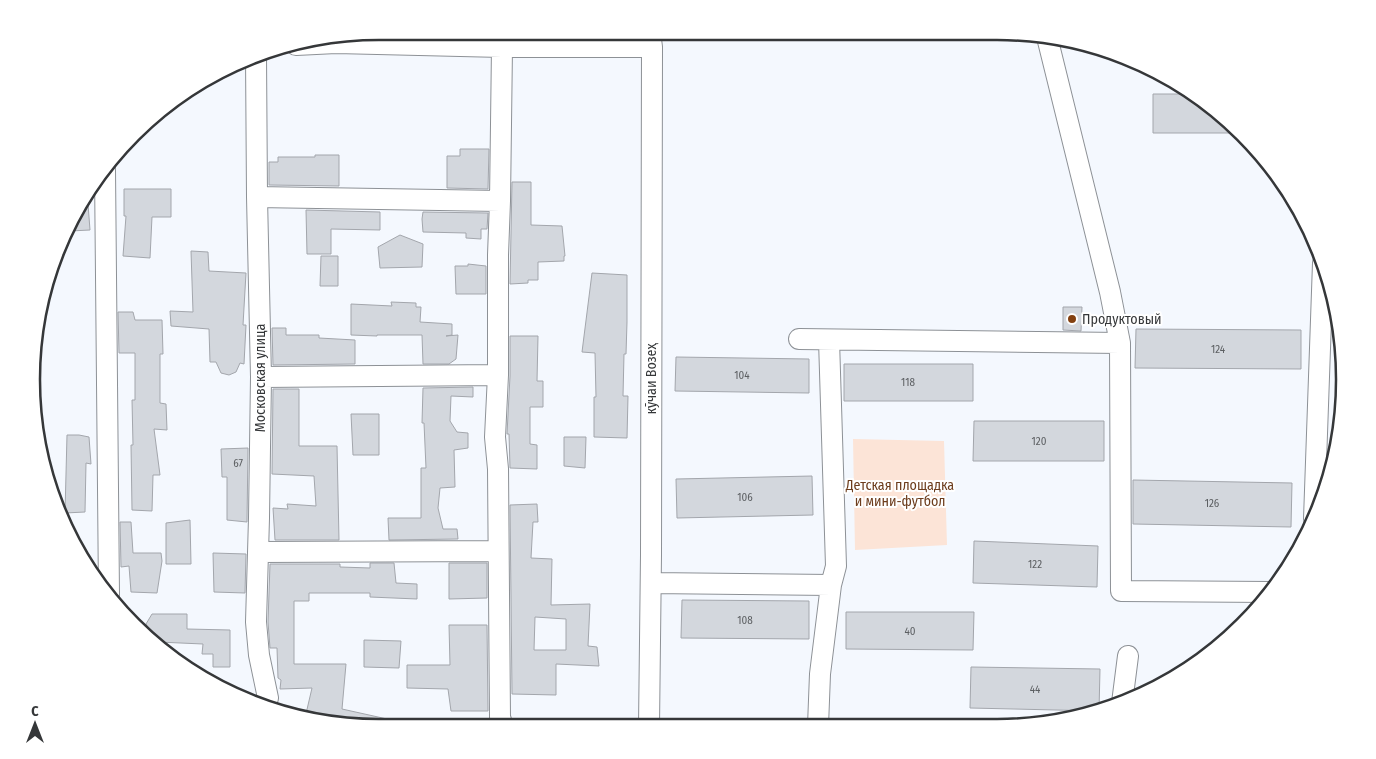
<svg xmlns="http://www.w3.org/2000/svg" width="1376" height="759" font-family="'Fira Sans Condensed',sans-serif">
	<rect width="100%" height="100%" fill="#f4f8fe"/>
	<path fill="#fce4d7" d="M 853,439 L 944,441 L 947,545 L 855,550 Z"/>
	<path fill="#d3d7dd" stroke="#a3a6ac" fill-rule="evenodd" d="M 1153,94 L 1194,94 L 1226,117 L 1240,133 L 1153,133 Z
		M 460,149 L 489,149 L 488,189 L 447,188 L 447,156 L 460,156 Z
		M 315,155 L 339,155 L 339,186 L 269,185 L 269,162 L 278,162 L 278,157 L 315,157 Z
		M 512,182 L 531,182 L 531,225 L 562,226 L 565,256 L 564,256 L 564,261 L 538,262 L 538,280 L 528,280 L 528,283 L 510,284 Z
		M 124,189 L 171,189 L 171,217 L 152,217 L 150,258 L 123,256 L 126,216 L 124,216 Z
		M 87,191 L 90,230 L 70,231 L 83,200 Z
		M 306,210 L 380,212 L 380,230 L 331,229 L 331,254 L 307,254 Z
		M 423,212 L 488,213 L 487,229 L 481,229 L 481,239 L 466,238 L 466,233 L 423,232 L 422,219 Z
		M 400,235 L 423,244 L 422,267 L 380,268 L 378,247 Z
		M 191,251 L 208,252 L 209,271 L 246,273 L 243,325 L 246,325 L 244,364 L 240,363 L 236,372 L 229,375 L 221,373 L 216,362 L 210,362 L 209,329 L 171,326 L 170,311 L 193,312 Z
		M 321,256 L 338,256 L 338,286 L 320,286 Z
		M 468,264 L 486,266 L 486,294 L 456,294 L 455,266 L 468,266 Z
		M 592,273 L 627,275 L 627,322 L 626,354 L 624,354 L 623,396 L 628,396 L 627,438 L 594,437 L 594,397 L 596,397 L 595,353 L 582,352 Z
		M 391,302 L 416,303 L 416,307 L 421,307 L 420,322 L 452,324 L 452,335 L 446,336 L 458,335 L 456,359 L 449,364 L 423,364 L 422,335 L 377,335 L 377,336 L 351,335 L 351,304 L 392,306 Z
		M 1063,307 L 1082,307 L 1081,331 L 1063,330 Z
		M 118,312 L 133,312 L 135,320 L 162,320 L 163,354 L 160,354 L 160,403 L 166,404 L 167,430 L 154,429 L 160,475 L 153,475 L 152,511 L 132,510 L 131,445 L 133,445 L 132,400 L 135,400 L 135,353 L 119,353 Z
		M 272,328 L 286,328 L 286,335 L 319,335 L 319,338 L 355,340 L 355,364 L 273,365 Z
		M 1136,329 L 1301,330 L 1301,369 L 1135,368 Z
		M 510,336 L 538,336 L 537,381 L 543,381 L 543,407 L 530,407 L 530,444 L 537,445 L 537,469 L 510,468 L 509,434 L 507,434 L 510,376 Z
		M 676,357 L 809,359 L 809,393 L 675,391 Z
		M 844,364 L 973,364 L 973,401 L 844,401 Z
		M 473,387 L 473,397 L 451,396 L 450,421 L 457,432 L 468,433 L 468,448 L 454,450 L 455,487 L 440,488 L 438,508 L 443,529 L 457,529 L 458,539 L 389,540 L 388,518 L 421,518 L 421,468 L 426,468 L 424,423 L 422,423 L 423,388 Z
		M 273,389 L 299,389 L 299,446 L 337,446 L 339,540 L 275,540 L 273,508 L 288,509 L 287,504 L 316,506 L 314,476 L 272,474 Z
		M 351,414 L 379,414 L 379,455 L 353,455 Z
		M 974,421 L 1104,421 L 1104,461 L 973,461 Z
		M 67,435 L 79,435 L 89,437 L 91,464 L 86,463 L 85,512 L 65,513 Z
		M 564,437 L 586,437 L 585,468 L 564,466 Z
		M 248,448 L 247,522 L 227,520 L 227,477 L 222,477 L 221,449 Z
		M 812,476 L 813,515 L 677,518 L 676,479 Z
		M 1133,480 L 1292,483 L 1291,527 L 1133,524 Z
		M 537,504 L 538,522 L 533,522 L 531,558 L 552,559 L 551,605 L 590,604 L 588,646 L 597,647 L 599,666 L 556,664 L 556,695 L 512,694 L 510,505 ZM 535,617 L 566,619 L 566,650 L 534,650 Z
		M 190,520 L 191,564 L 166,564 L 166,523 Z
		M 120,522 L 131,522 L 133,553 L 161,553 L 162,561 L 157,593 L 131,592 L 129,566 L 121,567 Z
		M 974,541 L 1098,546 L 1097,587 L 973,583 Z
		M 213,553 L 246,554 L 245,593 L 214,592 Z
		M 370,563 L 394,563 L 396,583 L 417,584 L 417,599 L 370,597 L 370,593 L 309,593 L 309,601 L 294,601 L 294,664 L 346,664 L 342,709 L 396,721 L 395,727 L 357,727 L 305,718 L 312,688 L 280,689 L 281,680 L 278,678 L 277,648 L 270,648 L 268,622 L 270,564 L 340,564 L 340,567 L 370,568 Z
		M 449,563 L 487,563 L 487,598 L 449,599 Z
		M 682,600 L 809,601 L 809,639 L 681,638 Z
		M 846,612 L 974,612 L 973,650 L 846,649 Z
		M 152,614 L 187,614 L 187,629 L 230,630 L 230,667 L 213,667 L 213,654 L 202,654 L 203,644 L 158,642 L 152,637 L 146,624 Z
		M 449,625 L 487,625 L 488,711 L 451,711 L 448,689 L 407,688 L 407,665 L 450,665 Z
		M 364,640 L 401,641 L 399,668 L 364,667 Z
		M 971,667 L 1100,669 L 1099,711 L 970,708 Z"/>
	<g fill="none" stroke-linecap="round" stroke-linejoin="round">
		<g stroke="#8d9196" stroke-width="22">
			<path id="minor" d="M 1047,37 L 1110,292 L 1120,343 L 1121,591 L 1271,592
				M 296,45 L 336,43 L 502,47 L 652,47
				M 502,47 L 500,201 L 498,255 L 498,375 L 495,437 L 498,469 L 500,717 L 503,727
				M 256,56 L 257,197 L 261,377 L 259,518 L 256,622 L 259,655 L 268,698
				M 105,170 L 109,595
				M 257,197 L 500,201
				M 799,339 L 1120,343
				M 261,377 L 498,375
				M 1314,519 L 1323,263
				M 258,552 L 498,551
				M 651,583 L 831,585 L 836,566 L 829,340
				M 1122,703 L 1128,656
				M 649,726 L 651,555 L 652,47 L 650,32
				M 818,726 L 820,674 L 831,585"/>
		</g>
		<use href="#minor" stroke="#fff" stroke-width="20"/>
	</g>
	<circle fill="#834010" stroke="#fff" stroke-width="2" cx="1072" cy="319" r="5"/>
	<g text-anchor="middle" stroke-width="4" stroke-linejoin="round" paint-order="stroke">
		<g font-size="11" fill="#5c5f62">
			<text x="1218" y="353">124</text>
			<text x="742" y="379">104</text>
			<text x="908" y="386">118</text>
			<text x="1039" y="445">120</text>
			<text x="238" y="467">67</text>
			<text x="745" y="501">106</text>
			<text x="1212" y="507">126</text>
			<text x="1035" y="568">122</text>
			<text x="745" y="624">108</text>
			<text x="910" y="635">40</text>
			<text x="1035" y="693">44</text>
		</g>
		<g font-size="14" fill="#353739" stroke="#fff" text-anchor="start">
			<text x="1082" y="324">Продуктовый</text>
		</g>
		<g font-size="14" fill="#353739" stroke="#fff">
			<text transform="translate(260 378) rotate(-90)" y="5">Московская улица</text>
			<text transform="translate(651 379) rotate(-90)" y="5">кӯчаи Возеҳ</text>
		</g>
		<g font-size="14" fill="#6c3c1c" stroke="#fff">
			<text x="900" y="490">Детская площадка<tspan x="900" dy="16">и мини-футбол</tspan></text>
		</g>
	</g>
	<path d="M0 0H1376V759H0ZM379 40H997A339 339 0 0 1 1336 379V380A339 339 0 0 1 997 719H379A339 339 0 0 1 40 380V379A339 339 0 0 1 379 40Z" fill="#fff" fill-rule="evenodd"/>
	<path fill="none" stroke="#353739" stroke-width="2.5" d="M379 40H997A339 339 0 0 1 1336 379V380A339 339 0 0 1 997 719H379A339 339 0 0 1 40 380V379A339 339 0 0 1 379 40Z"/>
	<g transform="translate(35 724)" stroke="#ffffff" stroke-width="4" paint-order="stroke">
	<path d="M0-4L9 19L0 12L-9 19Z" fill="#353739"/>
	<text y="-8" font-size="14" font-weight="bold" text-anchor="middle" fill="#353739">С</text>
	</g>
</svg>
